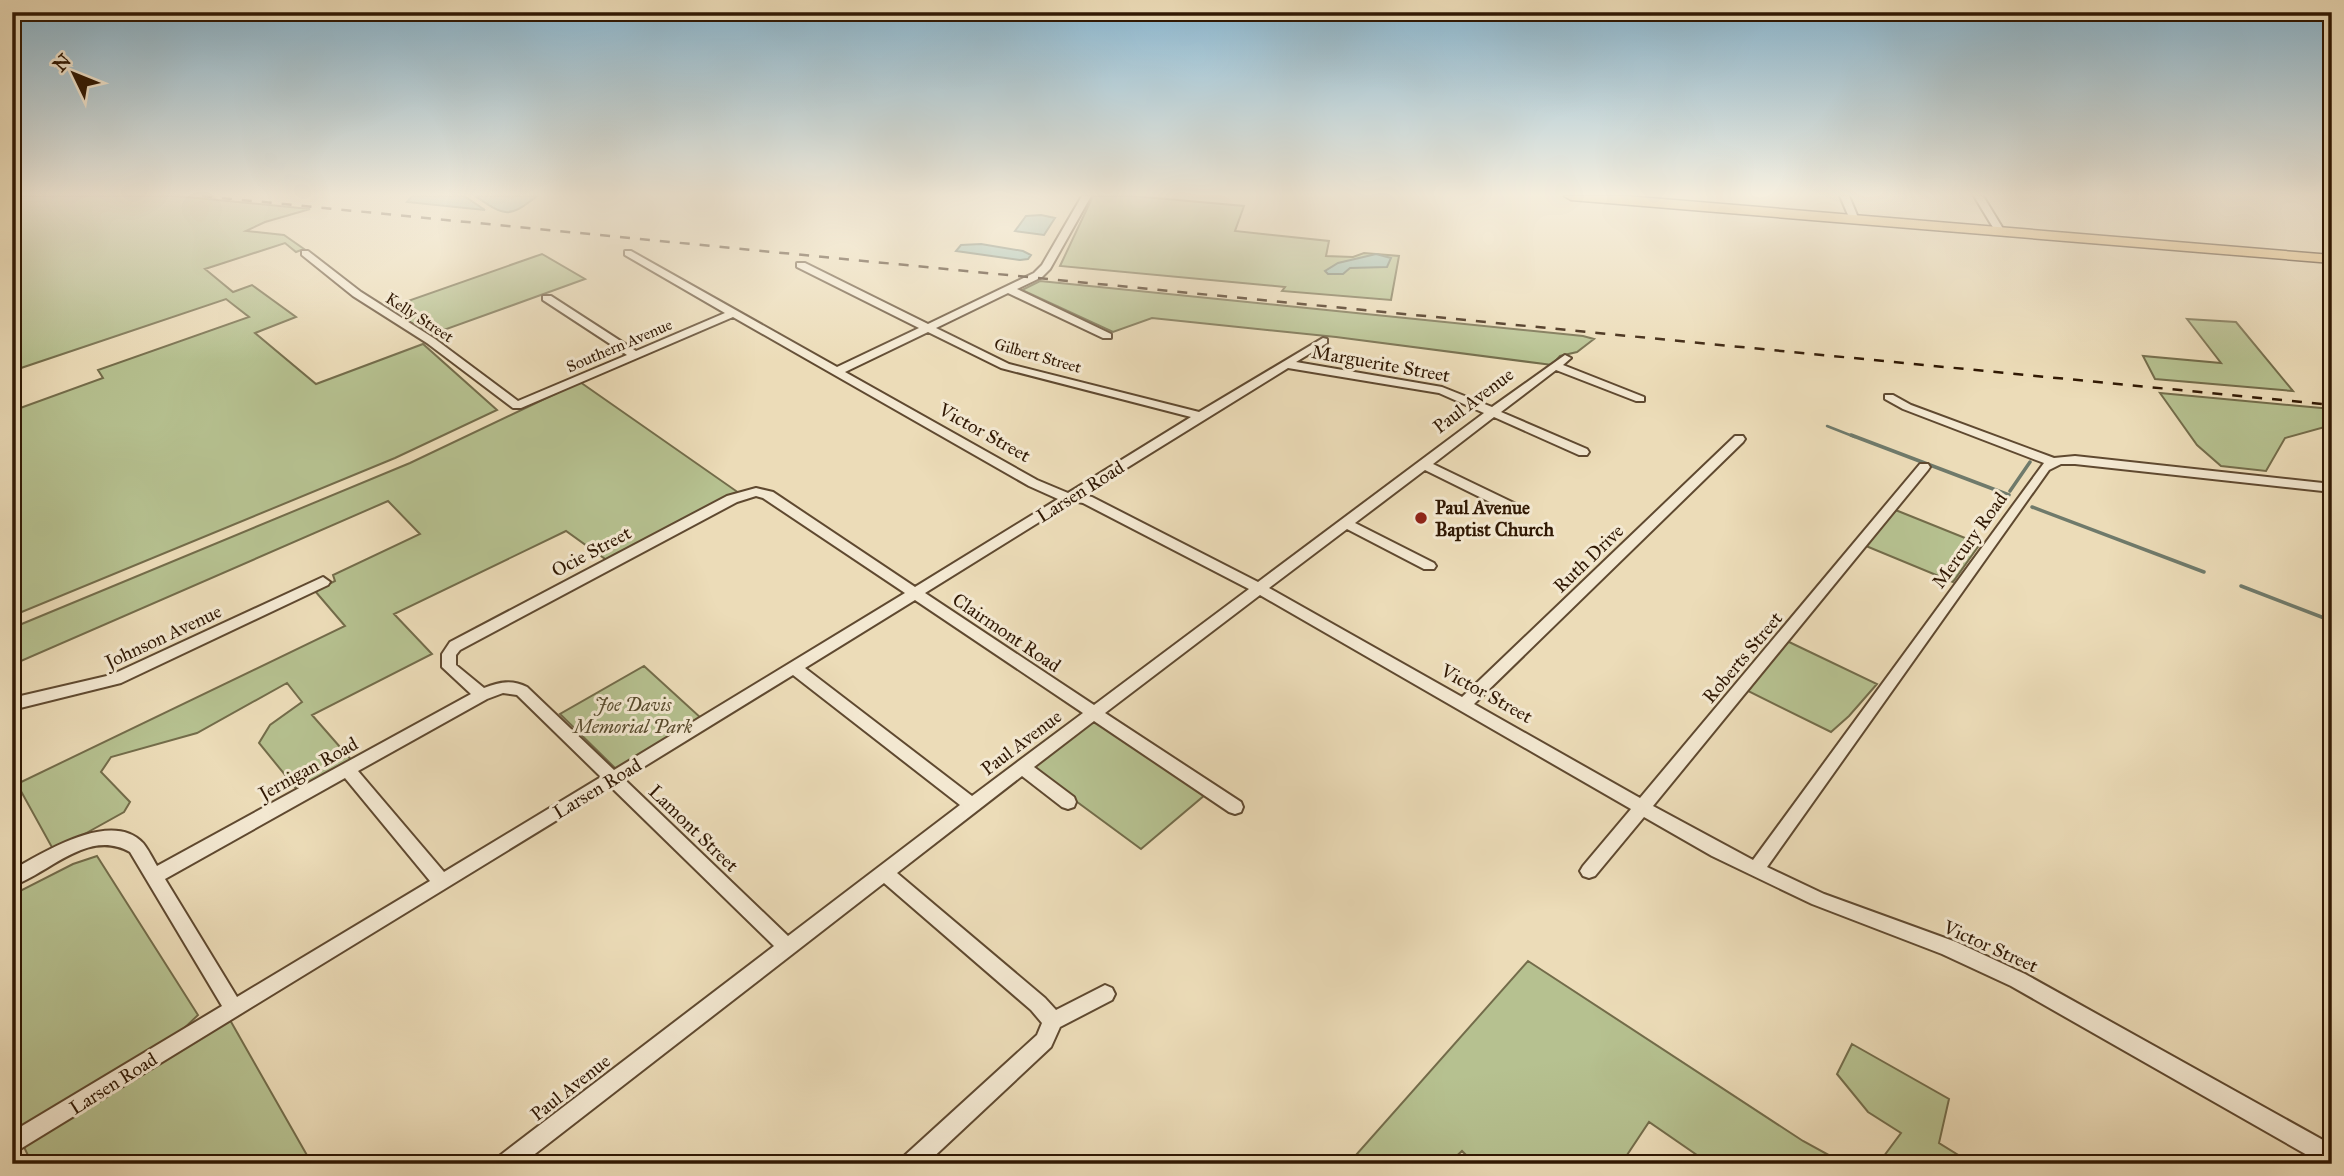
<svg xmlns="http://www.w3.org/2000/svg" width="2344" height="1176" font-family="'IM FELL Great Primer',serif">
	<rect width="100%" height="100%" fill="#ecdcb8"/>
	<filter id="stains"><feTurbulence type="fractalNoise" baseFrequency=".00286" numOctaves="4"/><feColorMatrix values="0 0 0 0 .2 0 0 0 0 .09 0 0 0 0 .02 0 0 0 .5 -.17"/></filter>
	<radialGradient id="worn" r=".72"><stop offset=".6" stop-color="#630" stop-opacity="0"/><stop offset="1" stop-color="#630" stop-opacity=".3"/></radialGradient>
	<path fill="#b6c190" stroke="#736c4a" stroke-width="2" d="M 12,196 L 177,196 L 310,209 L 265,222 L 246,231 L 284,235 L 304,249 L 296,252 L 285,243 L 205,269 L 233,292 L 252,285 L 296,317 L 255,333 L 316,384 L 423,344 L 497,410 L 395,458 L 12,616 L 12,411 L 103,378 L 98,370 L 249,317 L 226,299 L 12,371 Z
		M 1093,196 L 1133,196 L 1244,206 L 1235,231 L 1329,241 L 1326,256 L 1353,257 L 1364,253 L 1399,256 L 1391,300 L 1282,291 L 1285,287 L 1060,266 Z
		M 542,254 L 585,279 L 430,335 L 388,308 Z
		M 1040,281 L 1583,336 L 1594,339 L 1577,352 L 1560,356 L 1552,365 L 1336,337 L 1152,318 L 1113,332 L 1022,290 Z
		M 2187,319 L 2236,322 L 2293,391 L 2155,379 L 2143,356 L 2221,363 Z
		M 580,382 L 739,493 L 608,561 L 566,531 L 394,614 L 432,654 L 312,715 L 354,763 L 299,792 L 259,743 L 270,725 L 302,702 L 287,683 L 197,733 L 111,757 L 101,772 L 130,802 L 124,812 L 54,851 L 17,784 L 345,626 L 315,591 L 335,581 L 333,575 L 420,534 L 388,501 L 21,661 L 12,647 L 12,628 L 410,463 Z
		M 2160,393 L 2332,409 L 2332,425 L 2285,438 L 2266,471 L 2221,466 L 2197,445 Z
		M 1893,509 L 1980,544 L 1953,582 L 1866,546 Z
		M 1787,641 L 1877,684 L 1849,716 L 1831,732 L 1746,690 Z
		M 644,666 L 701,718 L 616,769 L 560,714 Z
		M 1096,720 L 1206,794 L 1141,849 L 1031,768 L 1088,722 Z
		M 97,856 L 198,1015 L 175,1037 L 12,1134 L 12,895 L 73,864 Z
		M 1528,961 L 1803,1141 L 1845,1164 L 1710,1164 L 1649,1122 L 1621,1164 L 1475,1164 L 1462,1151 L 1448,1164 L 1348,1164 Z
		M 230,1020 L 312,1164 L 32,1164 L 24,1147 Z
		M 1852,1044 L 1949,1099 L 1939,1143 L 1963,1158 L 1961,1164 L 1878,1164 L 1901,1133 L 1868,1112 L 1837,1074 Z"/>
	<path fill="#99bbb0" stroke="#6f7a6b" stroke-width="2" d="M 412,196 L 464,196 L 485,210 L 407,202 Z
		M 475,196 L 537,196 C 508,219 505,216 475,196 Z
		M 1041,215 L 1055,218 L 1044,235 L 1015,231 L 1026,216 Z
		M 981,244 L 1023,251 L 1031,255 L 1028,259 L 1020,260 L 956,251 L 961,245 Z
		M 1376,254 L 1391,258 L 1387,267 L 1350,268 L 1343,274 L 1328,274 L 1325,271 L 1338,263 Z"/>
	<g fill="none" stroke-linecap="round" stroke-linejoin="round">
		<path stroke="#6f7a6b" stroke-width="2.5" d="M 1827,426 L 1855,437"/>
		<path stroke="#6f7a6b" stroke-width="3.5" d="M 1851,435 L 2009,495
			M 2010,491 L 2030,462
			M 2032,507 L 2204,572
			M 2241,586 L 2332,621"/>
		<g stroke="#5f4930" stroke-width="4">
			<path id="street" d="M 1082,196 L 1091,196 L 1050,269 L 1042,277 L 1017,289 L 1111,334 L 1111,338 L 1103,338 L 1008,293 L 936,328 L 1009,364 L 1199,412 L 1323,338 L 1327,339 L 1327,343 L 1296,362 L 1442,387 L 1492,407 L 1565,355 L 1571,358 L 1563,365 L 1644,397 L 1644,401 L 1636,401 L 1556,370 L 1501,412 L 1587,449 L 1589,452 L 1587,455 L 1579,455 L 1494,417 L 1433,464 L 1516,504 L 1517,507 L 1516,510 L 1506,510 L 1425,470 L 1355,523 L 1434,563 L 1436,566 L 1434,569 L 1424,569 L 1347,529 L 1269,588 L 1462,697 L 1735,436 L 1743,436 L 1745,439 L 1743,442 L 1474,704 L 1640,798 L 1920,464 L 1928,464 L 1930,467 L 1928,470 L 1653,806 L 1753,860 L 2044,463 L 1903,409 L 1885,399 L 1885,395 L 1893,395 L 1911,405 L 2054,458 L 2075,456 L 2332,484 L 2332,492 L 2075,464 L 2061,464 L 2049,470 L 1767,867 L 1824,894 L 1956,942 L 2025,974 L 2332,1145 L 2332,1164 L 2323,1164 L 2011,986 L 1942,954 L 1812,904 L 1712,856 L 1644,817 L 1595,876 L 1589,878 L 1583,876 L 1580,871 L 1583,866 L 1631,809 L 1260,595 L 1105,713 L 1241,802 L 1243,807 L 1241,812 L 1235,814 L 1229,812 L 1094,721 L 1034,767 L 1074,797 L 1076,802 L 1074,807 L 1068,809 L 1062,807 L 1022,776 L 897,873 L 1045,998 L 1056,1010 L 1105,985 L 1112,988 L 1115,994 L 1112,1000 L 1060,1027 L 1051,1047 L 926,1164 L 900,1164 L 903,1157 L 1037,1035 L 1042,1023 L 1031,1010 L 884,883 L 522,1164 L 495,1164 L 498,1157 L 774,946 L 611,787 L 12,1154 L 12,1132 L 222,1006 L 130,852 C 88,828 50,873 12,886 L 12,870 C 43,853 111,809 143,843 C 148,849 153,859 157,866 L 471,694 L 442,667 L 442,654 L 450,642 L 727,496 L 756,488 L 773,492 L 915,587 L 1058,499 L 1029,486 L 733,317 L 521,408 L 513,408 L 427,343 L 353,296 L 302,255 L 302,251 L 308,251 L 361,292 L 435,339 L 518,401 L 627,355 L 543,300 L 543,296 L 551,296 L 636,351 L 725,313 L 625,255 L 625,251 L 631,251 L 837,367 L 919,328 L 797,267 L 797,263 L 805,263 L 928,324 L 1034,273 L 1042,265 ZM 928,332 L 1001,368 L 1191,417 L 1068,493 L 1037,480 L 845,372 ZM 1288,368 L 1439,393 L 1484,413 L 1258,582 L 1092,497 L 1083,495 ZM 756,496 L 763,498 L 905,593 L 614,770 L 527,687 C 512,679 499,682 484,688 L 456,665 L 456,655 L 460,650 L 737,502 ZM 1073,501 L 1083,503 L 1249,589 L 1094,705 L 925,593 ZM 915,600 L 1083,713 L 972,796 L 805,668 ZM 793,675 L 960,805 L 788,936 L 624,779 ZM 503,693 L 517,695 L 601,777 L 444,872 L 358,771 L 487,699 ZM 345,778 L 430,881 L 237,997 L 165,879 Z
				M 1840,196 L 1849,196 L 1859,220 L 1857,222 L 1851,222 Z
				M 1974,196 L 1983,196 L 2005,232 L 2003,234 L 1997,234 Z
				M 323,577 L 330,582 L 328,585 L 121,683 L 12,710 L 12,698 L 111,675 Z"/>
		</g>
		<g stroke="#301803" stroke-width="3">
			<path id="primary" d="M 1564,196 L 1626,196 L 2332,255 L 2332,263 L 1571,200 Z"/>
		</g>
		<use href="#street" fill="#f3e8d1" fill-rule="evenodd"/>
		<use href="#primary" fill="#e6be7c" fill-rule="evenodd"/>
		<path stroke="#301803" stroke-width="2.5" stroke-dasharray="10 10" stroke-linecap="butt" d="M 202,196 L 2332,405"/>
	</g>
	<linearGradient id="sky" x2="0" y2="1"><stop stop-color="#88b7d2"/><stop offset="0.54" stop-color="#f6efdf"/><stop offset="1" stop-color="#f6efdf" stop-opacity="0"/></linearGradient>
	<rect width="2344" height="361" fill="url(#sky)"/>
	<circle fill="#8f2418" stroke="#f3e8d1" stroke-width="2.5" cx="1421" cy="518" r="7"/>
	<g text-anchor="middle" stroke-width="6" stroke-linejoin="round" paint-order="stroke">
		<g font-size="16" fill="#301803" stroke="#f3e8d1">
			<text transform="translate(420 317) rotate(33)" y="6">Kelly Street</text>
			<text transform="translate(619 345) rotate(-23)" y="6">Southern Avenue</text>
			<text transform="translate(1038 355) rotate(16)" y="6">Gilbert Street</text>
		</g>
		<g font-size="19" fill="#301803" stroke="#f3e8d1">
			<text transform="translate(1381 363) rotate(10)" y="7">Marguerite Street</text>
			<text transform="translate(1473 400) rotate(-37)" y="7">Paul Avenue</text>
			<text transform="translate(985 432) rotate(29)" y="7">Victor Street</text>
			<text transform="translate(1080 491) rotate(-32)" y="7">Larsen Road</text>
			<text transform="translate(1969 540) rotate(-54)" y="7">Mercury Road</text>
			<text transform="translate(591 551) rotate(-28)" y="7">Ocie Street</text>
			<text transform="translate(1588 558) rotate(-44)" y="7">Ruth Drive</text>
			<text transform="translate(1007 632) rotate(34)" y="7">Clairmont Road</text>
			<text transform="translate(163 636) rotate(-25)" y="7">Johnson Avenue</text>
			<text transform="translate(1742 657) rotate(-50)" y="7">Roberts Street</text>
			<text transform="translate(1487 693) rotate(29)" y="7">Victor Street</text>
			<text transform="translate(1021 742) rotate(-37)" y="7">Paul Avenue</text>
			<text transform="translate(308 768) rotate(-29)" y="7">Jernigan Road</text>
			<text transform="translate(597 788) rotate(-31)" y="7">Larsen Road</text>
			<text transform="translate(694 828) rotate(44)" y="7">Lamont Street</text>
			<text transform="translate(1991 946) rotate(24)" y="7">Victor Street</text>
			<text transform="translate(113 1083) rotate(-32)" y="7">Larsen Road</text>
			<text transform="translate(570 1087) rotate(-38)" y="7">Paul Avenue</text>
		</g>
		<g font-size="19" font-weight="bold" fill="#301803" stroke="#f3e8d1" text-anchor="start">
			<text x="1435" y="514">Paul Avenue<tspan x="1435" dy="22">Baptist Church</tspan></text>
		</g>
		<g font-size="19" font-style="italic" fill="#584b2d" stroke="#f3e8d1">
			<text x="633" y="711">Joe Davis<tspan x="633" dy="22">Memorial Park</tspan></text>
		</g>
	</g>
	<rect width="2344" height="1176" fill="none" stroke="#ecdcb8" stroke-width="42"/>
	<rect x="14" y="14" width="2316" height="1148" fill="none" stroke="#301803" stroke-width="3.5"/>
	<rect x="21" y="21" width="2302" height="1134" fill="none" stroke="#301803" stroke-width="2"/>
	<g transform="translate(74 74) rotate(313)" stroke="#f3e8d1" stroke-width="5" paint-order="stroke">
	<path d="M0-5L12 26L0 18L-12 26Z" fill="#301803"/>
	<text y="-10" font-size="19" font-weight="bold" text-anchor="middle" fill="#301803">N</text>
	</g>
	<rect width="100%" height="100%" filter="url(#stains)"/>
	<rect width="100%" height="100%" fill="url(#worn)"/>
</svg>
